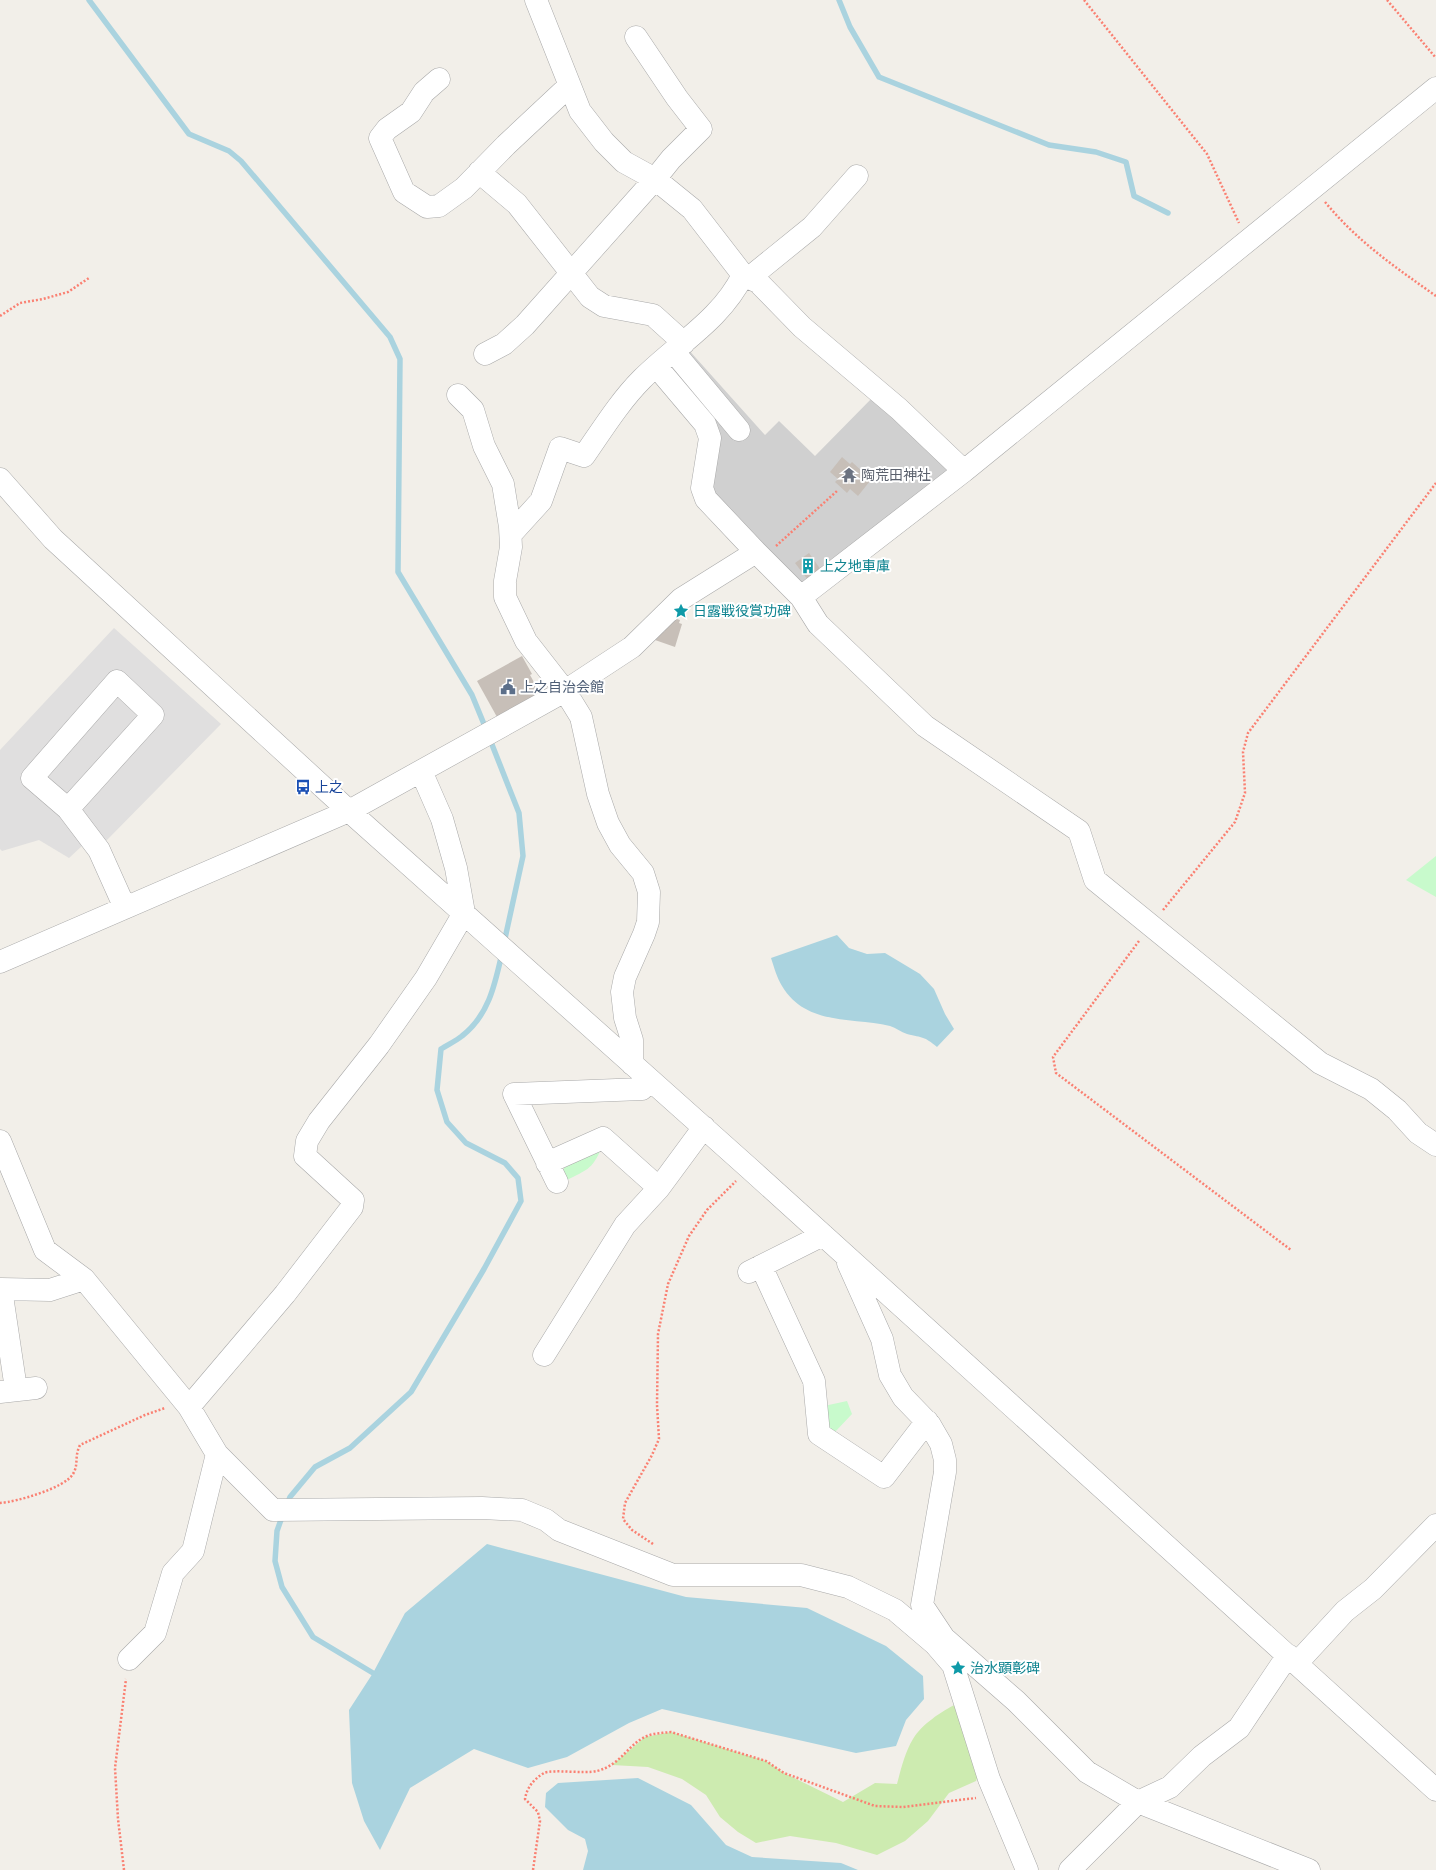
<svg xmlns="http://www.w3.org/2000/svg" width="1436" height="1870" font-family="'Sofia Sans Condensed','Noto Sans JP',sans-serif">
	<rect width="100%" height="100%" fill="#f2efe9"/>
	<path fill="#e0dfdf" d="M 114,628 L 221,724 L 106,841 L 83,845 L 69,858 L 39,840 L 2,851 L 0,849 L 0,750 Z"/>
	<path fill="#d0d0d0" d="M 687,348 L 765,435 L 779,421 L 815,456 L 874,396 L 952,472 L 802,589 L 714,496 L 710,483 L 715,437 L 674,370 L 673,366 Z"/>
	<path fill="#cdebb0" d="M 956,1704 L 979,1773 L 976,1781 L 949,1793 L 928,1821 L 905,1841 L 877,1855 L 836,1843 L 790,1836 L 756,1843 L 738,1832 L 720,1817 L 706,1795 L 682,1779 L 648,1767 L 612,1765 L 645,1737 L 671,1732 L 766,1761 L 784,1773 L 843,1802 L 875,1783 L 897,1784 C 901,1769 905,1752 913,1739 C 921,1725 942,1711 956,1704 Z"/>
	<path fill="#c8facc" d="M 1436,856 L 1436,897 L 1406,880 Z
		M 601,1149 C 592,1170 586,1170 567,1180 L 563,1170 L 566,1164 Z
		M 847,1401 L 852,1414 L 835,1432 L 826,1425 L 824,1406 Z"/>
	<path fill="#aad3df" d="M 837,935 L 849,948 L 867,954 L 885,953 L 920,974 L 934,989 L 945,1014 L 954,1029 L 937,1047 C 924,1036 923,1038 907,1034 C 901,1032 896,1028 890,1026 C 852,1017 806,1026 782,986 C 777,978 774,967 771,958 Z
		M 487,1544 L 686,1597 L 807,1608 L 886,1646 L 923,1676 L 924,1699 L 906,1720 L 896,1746 L 856,1753 L 662,1709 L 629,1723 L 567,1757 L 528,1768 L 474,1749 L 410,1788 L 380,1850 L 364,1821 L 352,1783 L 349,1710 L 373,1673 L 405,1613 Z
		M 638,1778 L 691,1805 L 726,1845 L 752,1857 L 841,1863 L 858,1870 L 583,1870 L 588,1851 L 585,1839 L 568,1830 L 545,1807 L 546,1793 L 558,1783 Z"/>
	<g fill="none" stroke-linecap="round" stroke-linejoin="round">
		<path stroke="#aad3df" stroke-width="5.5" d="M 89,0 L 189,134 L 229,151 L 241,161 L 390,337 L 400,359 L 398,572 L 472,695 L 486,729
			M 839,0 L 850,27 L 879,77 L 1049,145 L 1096,152 L 1126,162 L 1134,196 L 1168,213
			M 489,737 L 519,813 L 523,856 L 504,943
			M 287,1505 L 290,1497 L 315,1467 L 350,1448 L 411,1392 L 484,1269 L 521,1201 L 518,1178 L 505,1163 L 466,1143 L 447,1122 L 437,1090 L 441,1049 C 447,1045 456,1041 462,1036 C 489,1015 495,984 502,953
			M 283,1514 L 277,1531 L 275,1561 L 282,1587 L 313,1637 L 373,1673"/>
	</g>
	<path fill="#c7bfb8" d="M 842,457 L 850,464 L 852,462 L 864,473 L 863,475 L 870,481 L 858,496 L 850,489 L 847,493 L 835,482 L 838,479 L 830,472 Z
		M 809,553 L 821,570 L 808,580 L 795,563 Z
		M 671,617 L 680,620 L 679,623 L 682,624 L 675,647 L 655,640 L 659,630 L 664,632 L 668,619 Z
		M 522,656 L 532,674 L 530,675 L 540,693 L 497,717 L 477,681 Z"/>
	<g fill="none" stroke-linecap="round" stroke-linejoin="round">
		<g stroke="#a9a9a9" stroke-width="23">
			<path id="minor" d="M 536,0 L 580,111 L 604,142 L 624,162 L 655,179 L 692,209 L 743,275 L 758,282 L 802,327 L 899,409 L 964,471
				M 439,79 L 424,92 L 411,112 L 387,129 L 380,138 L 404,192 L 427,207 L 439,206 L 464,188 L 506,145 L 569,86
				M 479,172 L 517,204 L 590,297 L 604,306 L 653,315 L 684,343
				M 749,278 L 812,227 L 857,176
				M 674,352 L 739,430
				M 485,354 L 504,344 L 525,325 L 655,179 L 671,159 L 701,129 L 677,98 L 636,37
				M 656,366 L 705,424 L 710,438 L 702,488 L 706,499 L 756,552
				M 458,395 L 473,410 L 484,446 L 503,484 L 510,527 L 511,547 L 505,581 L 505,597 L 526,641 L 565,691 L 581,717 L 598,794 L 608,823 L 620,845 L 643,873 L 649,892 L 648,922 L 644,934 L 625,977 L 622,992 L 625,1018 L 632,1040 L 632,1064
				M 0,479 L 53,539 L 349,811 L 749,1168 L 1436,1790
				M 511,534 L 541,501 L 560,448 L 584,456 C 602,430 620,401 642,379 C 677,344 721,320 743,275
				M 801,597 L 818,624 L 925,726 L 1079,831 L 1095,880 L 1320,1063 L 1371,1089 L 1397,1110 L 1418,1133 L 1436,1145
				M 68,809 L 153,715 L 117,681 L 32,778 L 68,809 L 99,850 L 125,908
				M 0,962 L 349,811 L 565,691 L 632,647 L 681,599 L 756,552 L 801,597 L 964,471 L 1436,88
				M 0,1141 L 45,1250 L 84,1279 L 189,1407 L 217,1454 L 273,1510 L 482,1508 L 522,1510 L 546,1520 L 559,1530 L 673,1575 L 801,1575 L 848,1587 L 895,1610 L 935,1644 L 953,1665
				M 547,1163 L 603,1138 L 659,1188
				M 557,1182 L 514,1094 L 642,1089 L 650,1080
				M 848,1263 L 882,1339 L 890,1375 L 903,1397 L 930,1425 L 941,1444 L 945,1460 L 945,1472 L 922,1605 L 944,1638 L 1016,1701 L 1087,1772 L 1138,1802 L 1309,1870
				M 761,1266 L 814,1381 L 819,1434 L 884,1477 L 927,1421
				M 749,1272 L 823,1235
				M 544,1355 L 625,1225 L 659,1188 L 704,1127
				M 16,1389 L 1,1289 L 50,1290 L 84,1279
				M 0,1392 L 36,1388
				M 189,1407 L 285,1294 L 352,1207 L 353,1200 L 305,1156 L 307,1141 L 319,1121 L 379,1045 L 426,978 L 464,913 L 456,868 L 442,819 L 421,771
				M 961,1653 L 953,1665 L 989,1779 L 1027,1870
				M 129,1659 L 155,1633 L 173,1573 L 193,1551 L 217,1454
				M 1297,1663 L 1345,1611 L 1373,1589 L 1436,1525
				M 1070,1870 L 1138,1802 L 1170,1787 L 1202,1756 L 1239,1728 L 1288,1655"/>
		</g>
		<path stroke="#fa8072" stroke-width="2.5" stroke-dasharray="2 2" stroke-linecap="butt" d="M 1084,0 L 1207,154 L 1239,223
			M 1387,0 L 1436,58
			M 1325,202 C 1358,242 1395,267 1436,296
			M 0,316 L 20,303 L 43,299 L 68,292 L 89,278
			M 776,546 L 837,491
			M 1163,910 L 1235,822 L 1245,793 L 1243,752 L 1248,733 L 1436,483
			M 1139,941 L 1053,1057 L 1056,1073 L 1291,1250
			M 0,1503 C 16,1502 65,1488 73,1474 C 79,1464 74,1457 80,1445 L 145,1415 L 165,1408
			M 653,1544 L 632,1530 L 623,1519 L 625,1503 L 652,1455 L 659,1439 L 657,1405 L 658,1334 L 668,1284 L 689,1236 L 707,1210 L 736,1181
			M 124,1870 L 118,1819 L 115,1768 L 126,1679
			M 533,1870 L 540,1821 L 538,1812 L 525,1799 C 527,1787 534,1779 544,1773 C 553,1769 584,1774 597,1771 C 621,1765 628,1744 647,1736 C 654,1733 663,1733 671,1732 L 766,1761 L 784,1773 L 875,1806 L 903,1807 L 976,1798"/>
		<use href="#minor" stroke="#fff" stroke-width="22"/>
	</g>
	<defs>
		<g id="temple-bare" transform="scale(1.2)"><path d="M0-6L5-2H3V0L6.5 2.5H4V6H1.5V3h-3V6H-4V2.5H-6.5L-3 0V-2H-5Z" fill="#6b7280" stroke="#fff" stroke-width="2.5" paint-order="stroke"/></g>
		<g id="building-bare" transform="scale(1.2)"><path d="M-4-6H4V6H1V3H-1V6H-4ZM-2.5-4.3h1.7v1.8h-1.7ZM.8-4.3h1.7v1.8H.8ZM-2.5-1h1.7V.8h-1.7ZM.8-1h1.7V.8H.8Z" fill="#0f9aa8" stroke="#fff" stroke-width="2.5" paint-order="stroke"/></g>
		<g id="sight-bare" transform="scale(1.2)"><path d="M0-6L1.8-2.2L6-1.7L2.9 1.2L3.7 5.4L0 3.3L-3.7 5.4L-2.9 1.2L-6-1.7L-1.8-2.2Z" fill="#0f9aa8" stroke="#fff" stroke-width="2.5" paint-order="stroke"/></g>
		<g id="civic-bare" transform="scale(1.2)"><path d="M-.6-6.5H3V-4.5H.6V-3L4-1V1h2V6H-6V1h2V-1L-.6-3ZM-1.2 2.5V6h2.4V2.5Z" fill="#5c6f8a" stroke="#fff" stroke-width="2.5" paint-order="stroke"/></g>
		<g id="bus-bare" transform="scale(1.2)"><path d="M-5-6H5V4H4V6H2V4H-2V6H-4V4H-5ZM-3.5-4V0h7V-4ZM-3.5 1.2v1.5H-2V1.2ZM2 1.2v1.5H3.5V1.2Z" fill="#1a4fb4" stroke="#fff" stroke-width="2.5" paint-order="stroke"/></g>
	</defs>
	<g fill-rule="evenodd">
		<use href="#temple-bare" x="849" y="475"/>
		<use href="#building-bare" x="808" y="566"/>
		<use href="#sight-bare" x="681" y="611"/>
		<use href="#civic-bare" x="508" y="687"/>
		<use href="#bus-bare" x="303" y="787"/>
		<use href="#sight-bare" x="958" y="1668"/>
	</g>
	<g text-anchor="middle" stroke-width="4" stroke-linejoin="round" paint-order="stroke">
		<g font-size="14" fill="#5b616d" stroke="#fff" text-anchor="start">
			<text x="861" y="480">陶荒田神社</text>
		</g>
		<g font-size="14" fill="#0d838f" stroke="#fff" text-anchor="start">
			<text x="820" y="571">上之地車庫</text>
			<text x="693" y="616">日露戦役賞功碑</text>
			<text x="970" y="1673">治水顕彰碑</text>
		</g>
		<g font-size="14" fill="#4e5e75" stroke="#fff" text-anchor="start">
			<text x="520" y="692">上之自治会館</text>
		</g>
		<g font-size="14" fill="#164399" stroke="#fff" text-anchor="start">
			<text x="315" y="792">上之</text>
		</g>
	</g>
</svg>
